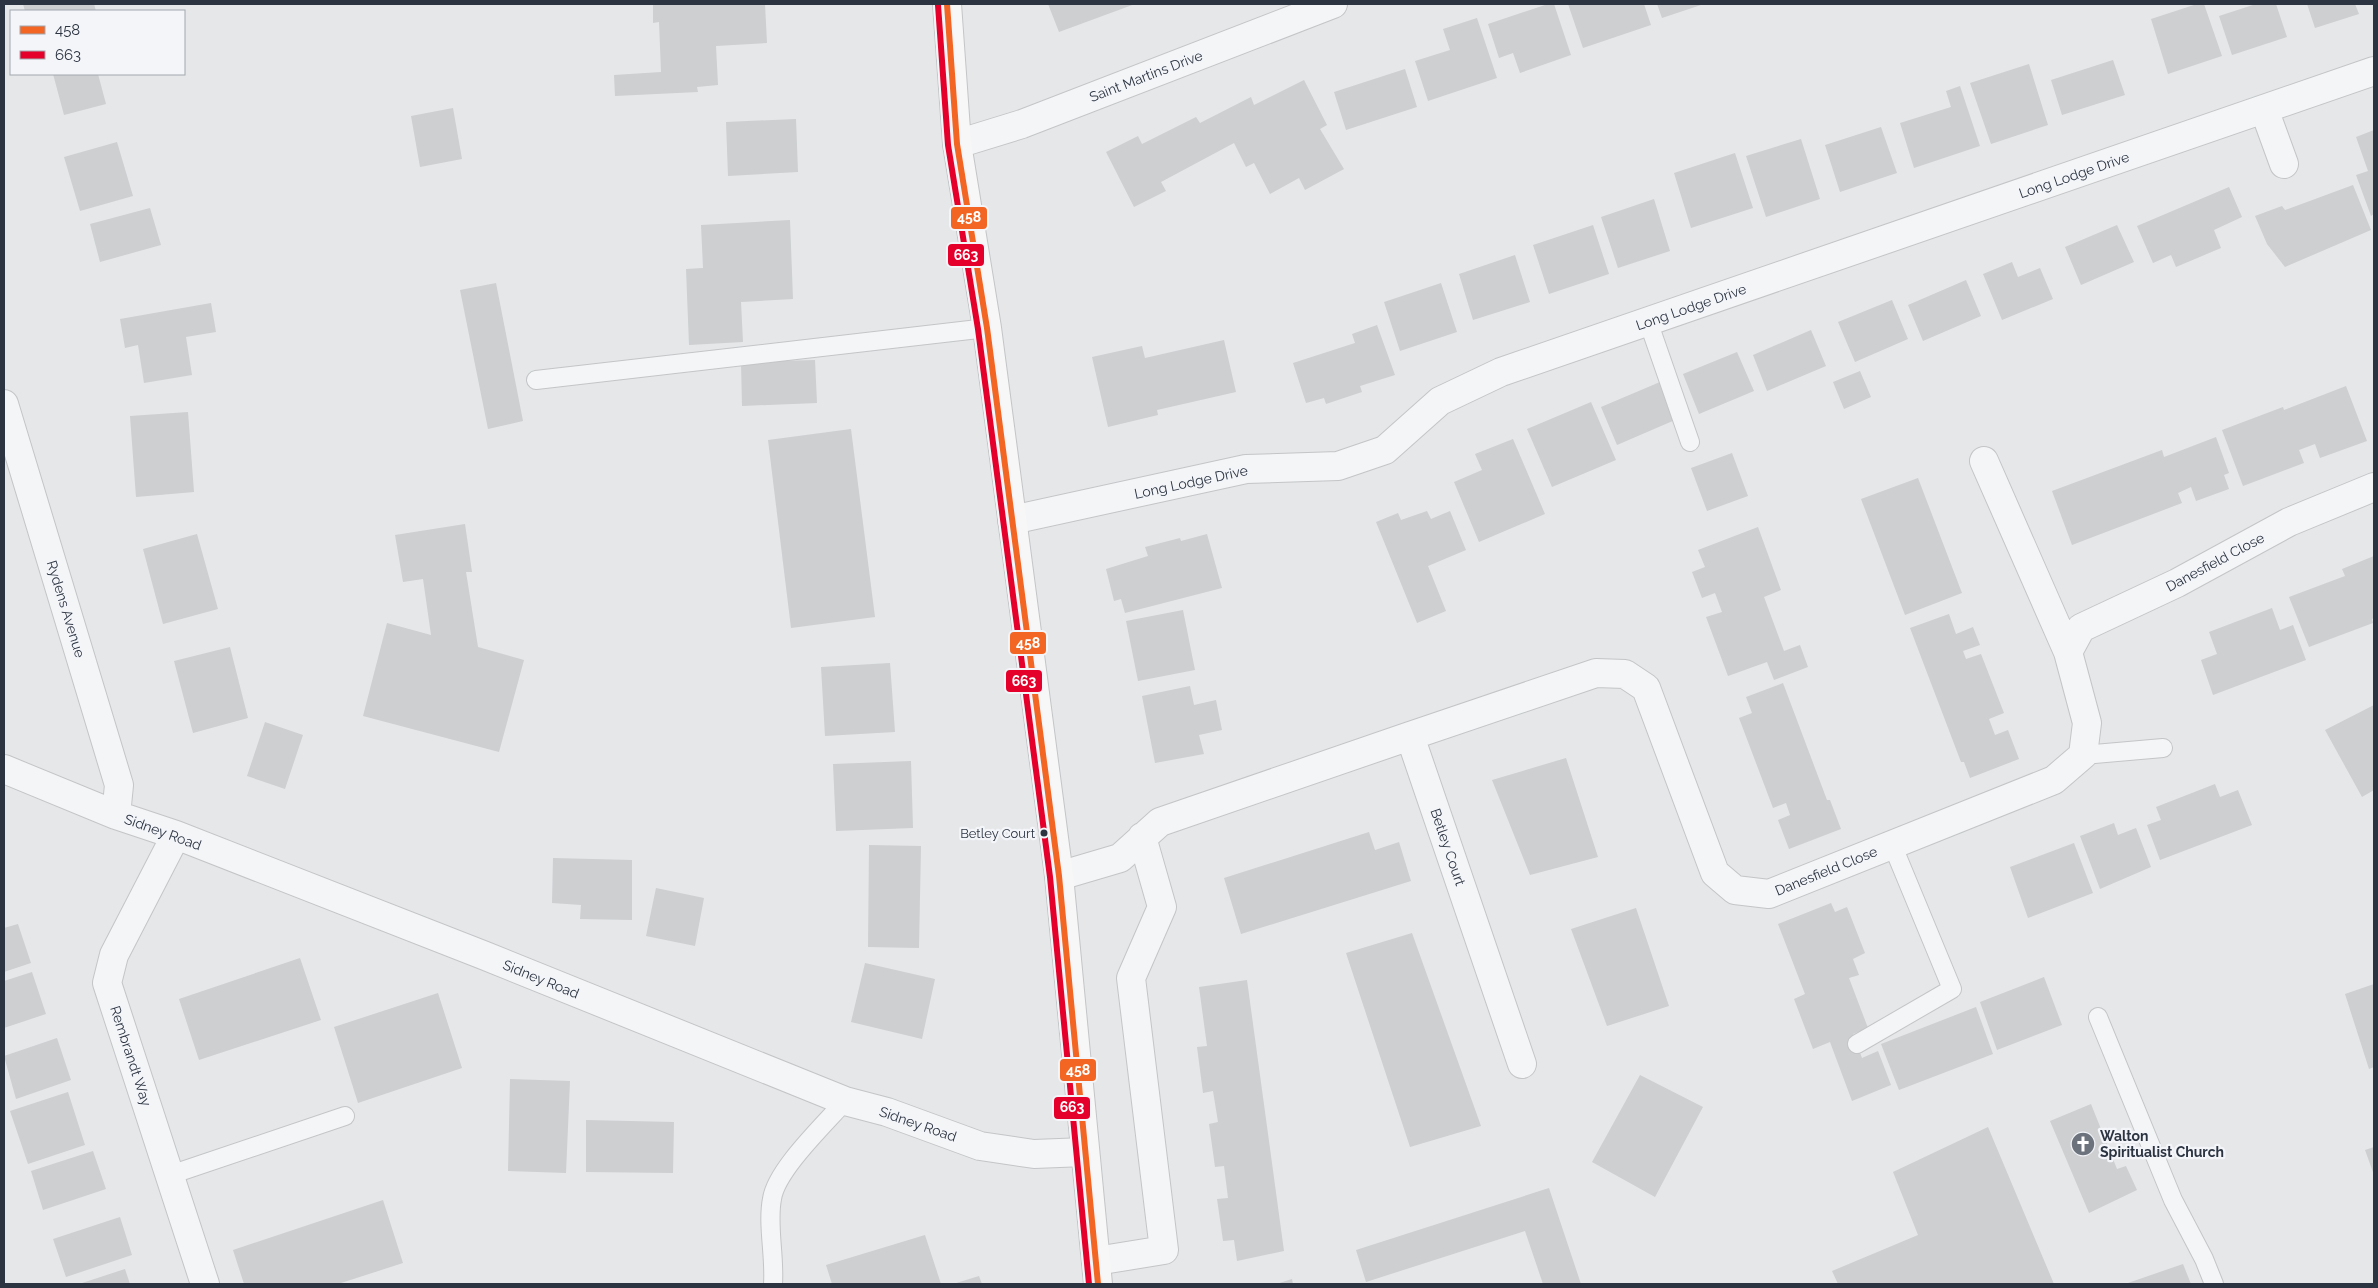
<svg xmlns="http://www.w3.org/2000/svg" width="2378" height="1288" font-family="Raleway,sans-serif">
	<rect width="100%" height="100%" fill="#e5e7e9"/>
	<path fill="#cdcfd1" d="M 23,4 L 94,4 L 96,11 L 25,11 Z
		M 653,4 L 765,4 L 767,43 L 716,46 L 718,85 L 697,87 L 698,92 L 615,96 L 614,75 L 661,72 L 659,22 L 653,23 Z
		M 1048,4 L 1135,4 L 1059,32 Z
		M 1548,4 L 1554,4 L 1571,55 L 1520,73 L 1513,53 L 1499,58 L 1488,24 Z
		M 1568,4 L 1644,4 L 1651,25 L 1583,48 Z
		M 1657,4 L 1704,4 L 1662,18 Z
		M 2197,4 L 2204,4 L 2222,56 L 2168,74 L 2151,19 Z
		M 2256,4 L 2276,4 L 2287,37 L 2232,55 L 2219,16 Z
		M 2307,4 L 2355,4 L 2359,14 L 2315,28 Z
		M 1477,18 L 1497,78 L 1428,101 L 1415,61 L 1450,50 L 1443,29 Z
		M 2113,60 L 2125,95 L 2062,115 L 2051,80 Z
		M 2029,64 L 2048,125 L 1991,144 L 1970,83 Z
		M 1405,69 L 1417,107 L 1346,130 L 1334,92 Z
		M 53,74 L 98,74 L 106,104 L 64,115 Z
		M 1304,80 L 1327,125 L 1320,129 L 1344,169 L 1305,190 L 1299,178 L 1270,194 L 1254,163 L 1246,167 L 1234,143 L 1161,182 L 1166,191 L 1134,207 L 1106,152 L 1138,136 L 1142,144 L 1196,117 L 1200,123 L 1251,97 L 1254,105 Z
		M 1960,86 L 1980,146 L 1914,168 L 1900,123 L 1951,107 L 1946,91 Z
		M 453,108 L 462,159 L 420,167 L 411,116 Z
		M 796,119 L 798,172 L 728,176 L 726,122 Z
		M 1881,127 L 1897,173 L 1840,192 L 1825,145 Z
		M 2374,130 L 2374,214 L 2371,216 L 2356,175 L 2368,171 L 2356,137 Z
		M 1801,139 L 1820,199 L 1766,217 L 1746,156 Z
		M 117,142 L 133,196 L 80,211 L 64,157 Z
		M 1735,153 L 1753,208 L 1691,228 L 1674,173 Z
		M 2353,185 L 2371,230 L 2285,267 L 2267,244 L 2255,216 L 2282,206 L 2285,210 Z
		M 2229,187 L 2242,217 L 2214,230 L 2221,248 L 2176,267 L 2171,255 L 2153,263 L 2137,226 Z
		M 1654,199 L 1670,251 L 1618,268 L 1601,217 Z
		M 150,208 L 161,245 L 100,262 L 90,224 Z
		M 790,220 L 793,299 L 741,302 L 743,342 L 689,345 L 686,269 L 703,268 L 701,225 Z
		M 1593,225 L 1609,274 L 1549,294 L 1533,245 Z
		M 2117,225 L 2134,262 L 2081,285 L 2065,247 Z
		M 1515,255 L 1530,302 L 1473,320 L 1459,274 Z
		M 2012,262 L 2018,277 L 2040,268 L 2053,299 L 2002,320 L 1983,274 Z
		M 1966,280 L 1981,316 L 1923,341 L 1908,305 Z
		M 496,283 L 523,421 L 488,429 L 460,290 Z
		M 1441,283 L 1457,332 L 1400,351 L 1384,302 Z
		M 1892,300 L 1908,339 L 1855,362 L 1838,322 Z
		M 211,303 L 216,332 L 186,337 L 192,375 L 144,383 L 138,345 L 125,348 L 120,319 Z
		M 1377,325 L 1395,375 L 1360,386 L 1362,392 L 1326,404 L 1324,398 L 1306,403 L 1293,363 L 1355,343 L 1352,334 Z
		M 1811,330 L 1826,366 L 1767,391 L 1753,355 Z
		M 1224,340 L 1236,392 L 1157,410 L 1158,415 L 1108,427 L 1092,357 L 1142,346 L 1145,358 Z
		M 1737,352 L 1754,391 L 1699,414 L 1683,374 Z
		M 815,360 L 817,403 L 742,406 L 741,362 Z
		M 1860,371 L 1871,397 L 1844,409 L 1833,382 Z
		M 1660,382 L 1675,420 L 1617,445 L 1601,407 Z
		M 2346,386 L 2367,441 L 2320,458 L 2315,444 L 2299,450 L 2304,463 L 2243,486 L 2222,430 L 2283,407 L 2284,410 Z
		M 1591,402 L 1616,460 L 1552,487 L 1527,429 Z
		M 188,412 L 194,492 L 136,497 L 130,416 Z
		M 851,429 L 875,617 L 791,628 L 768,440 Z
		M 2216,437 L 2229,473 L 2224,475 L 2229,489 L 2196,501 L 2191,487 L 2178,493 L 2182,503 L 2072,545 L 2052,491 L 2162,450 L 2164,457 Z
		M 1513,439 L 1545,514 L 1479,542 L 1454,482 L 1482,470 L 1475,454 Z
		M 1732,453 L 1748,496 L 1707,511 L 1691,468 Z
		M 1918,478 L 1962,593 L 1905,615 L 1861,499 Z
		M 1427,511 L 1431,519 L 1450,511 L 1466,550 L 1428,566 L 1446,611 L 1417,623 L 1376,522 L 1398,513 L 1401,520 Z
		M 465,524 L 472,572 L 466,572 L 478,647 L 524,660 L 499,752 L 363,716 L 387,623 L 431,635 L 423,579 L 403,582 L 395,535 Z
		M 1758,527 L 1781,590 L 1764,597 L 1784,651 L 1800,645 L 1808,667 L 1774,680 L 1767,662 L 1728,676 L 1706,617 L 1722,612 L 1715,593 L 1702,598 L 1692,572 L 1705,567 L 1698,550 Z
		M 197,534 L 218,609 L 163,624 L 143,549 Z
		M 1207,534 L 1222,588 L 1125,613 L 1121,599 L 1114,601 L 1106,569 L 1148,556 L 1145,547 L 1180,538 L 1181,541 Z
		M 2374,556 L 2374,618 L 2372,619 L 2373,623 L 2309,647 L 2289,597 L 2345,576 L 2342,569 Z
		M 2272,608 L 2280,630 L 2293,625 L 2306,660 L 2213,695 L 2201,660 L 2217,654 L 2209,632 Z
		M 1183,610 L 1195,670 L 1138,681 L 1126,621 Z
		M 1949,614 L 1956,634 L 1973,627 L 1980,645 L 1963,651 L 1966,659 L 1981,654 L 2004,713 L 1989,719 L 1995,735 L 2008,730 L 2019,759 L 1970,778 L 1964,762 L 1961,762 L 1910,628 Z
		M 230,647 L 248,718 L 193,733 L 174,661 Z
		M 890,663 L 895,732 L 825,736 L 821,667 Z
		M 1783,683 L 1827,800 L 1830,800 L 1841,829 L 1789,849 L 1778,820 L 1790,815 L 1786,803 L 1773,808 L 1739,718 L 1752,713 L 1746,697 Z
		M 1190,686 L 1194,705 L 1216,700 L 1222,730 L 1199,735 L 1204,754 L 1155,763 L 1142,696 Z
		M 2374,705 L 2374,790 L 2362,797 L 2325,730 Z
		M 265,722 L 303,735 L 285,789 L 247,776 Z
		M 1566,758 L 1598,857 L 1530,875 L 1492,780 Z
		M 911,761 L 913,828 L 836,831 L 833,764 Z
		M 2215,784 L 2220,797 L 2238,790 L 2252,825 L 2160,860 L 2147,825 L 2161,820 L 2156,807 Z
		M 2114,823 L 2118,835 L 2136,828 L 2151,867 L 2100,889 L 2080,836 Z
		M 1369,832 L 1375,850 L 1399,842 L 1411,881 L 1241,934 L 1224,878 Z
		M 2074,843 L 2093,893 L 2028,918 L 2010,867 Z
		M 869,845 L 921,846 L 919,948 L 868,947 Z
		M 553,858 L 632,860 L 632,920 L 580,919 L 581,905 L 552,903 Z
		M 656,888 L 704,898 L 695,946 L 646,936 Z
		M 1831,903 L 1835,912 L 1847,907 L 1865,953 L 1853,959 L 1859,975 L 1849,978 L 1868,1028 L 1853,1034 L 1862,1058 L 1878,1051 L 1891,1085 L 1852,1101 L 1830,1042 L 1813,1049 L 1794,999 L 1805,994 L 1778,924 Z
		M 1636,908 L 1669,1006 L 1607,1026 L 1571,929 Z
		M 18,924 L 31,963 L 4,972 L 4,928 Z
		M 1412,933 L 1481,1126 L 1410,1147 L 1346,953 Z
		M 300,958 L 321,1020 L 199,1060 L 179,999 Z
		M 865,963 L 935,979 L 922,1039 L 851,1022 Z
		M 32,972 L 46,1014 L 4,1028 L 4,981 Z
		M 2044,977 L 2062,1025 L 1997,1050 L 1980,1002 Z
		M 1247,980 L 1284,1251 L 1237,1261 L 1234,1240 L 1223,1241 L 1217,1199 L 1228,1198 L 1224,1166 L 1215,1167 L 1209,1124 L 1218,1122 L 1213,1091 L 1203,1093 L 1197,1047 L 1207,1046 L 1199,987 Z
		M 2374,984 L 2374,1067 L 2369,1069 L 2345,994 Z
		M 438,993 L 462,1068 L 358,1103 L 334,1027 Z
		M 1976,1007 L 1993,1054 L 1899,1090 L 1881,1044 Z
		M 57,1038 L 71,1080 L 16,1099 L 4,1056 Z
		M 1640,1075 L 1703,1107 L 1655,1197 L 1592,1162 Z
		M 510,1079 L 570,1081 L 566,1173 L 508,1171 Z
		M 68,1092 L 85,1145 L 28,1164 L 10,1111 Z
		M 2091,1104 L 2117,1169 L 2126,1166 L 2137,1190 L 2089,1213 L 2050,1121 Z
		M 586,1120 L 674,1122 L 673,1173 L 586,1172 Z
		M 1988,1127 L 2054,1284 L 1838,1284 L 1832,1271 L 1918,1235 L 1893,1172 Z
		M 2374,1147 L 2374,1175 L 2365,1150 Z
		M 93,1151 L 106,1189 L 43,1210 L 31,1171 Z
		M 1549,1188 L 1581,1284 L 1543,1284 L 1525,1231 L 1366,1282 L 1356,1250 Z
		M 383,1200 L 403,1263 L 338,1284 L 244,1284 L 233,1250 Z
		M 120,1217 L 132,1255 L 66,1277 L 53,1239 Z
		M 925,1235 L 941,1284 L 832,1284 L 826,1265 Z
		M 2183,1264 L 2191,1284 L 2125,1284 Z
		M 125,1269 L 130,1284 L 79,1284 Z
		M 979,1276 L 982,1284 L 953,1284 Z
		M 1292,1279 L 1293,1284 L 1276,1284 Z"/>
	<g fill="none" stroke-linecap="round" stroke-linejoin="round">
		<g stroke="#c3c5c7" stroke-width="20">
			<path id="lane" d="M 1648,321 L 1690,442
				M 536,380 L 987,328
				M 2083,755 L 2163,748
				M 2098,1017 L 2173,1200 L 2204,1259 L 2214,1284
				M 1857,1044 L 1952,989 L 1892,844
				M 170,1175 L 345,1116
				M 773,1284 C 775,1256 767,1224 772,1199 C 776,1170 825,1124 845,1101"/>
		</g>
		<g stroke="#c3c5c7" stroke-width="30">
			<path id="street" d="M 2264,109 L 2284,164
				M 957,144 L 1022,124 L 1333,4
				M 4,404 L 119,785 L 116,815
				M 1984,461 L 2068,652
				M 1012,520 L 1246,469 L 1338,466 L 1385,450 L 1440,401 L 1501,372 L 2374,71
				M 1410,736 L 1596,673 L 1625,674 L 1646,688 L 1715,873 L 1735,890 L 1769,894 L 2054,780 L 2083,755 L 2087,723 L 2068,652 L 2081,628 L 2177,583 L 2289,522 L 2374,487
				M 4,769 L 116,815 L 176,835 L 483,955 L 845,1101 L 887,1112 L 980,1146 L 1034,1154 L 1085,1152
				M 176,835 L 114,955 L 107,983 L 205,1284
				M 1059,876 L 1120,858 L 1160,822 L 1410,736 L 1522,1064
				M 1096,1261 L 1164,1250 L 1131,978 L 1162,907 L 1142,837"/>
		</g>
		<g stroke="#c3c5c7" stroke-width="30">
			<path id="secondary" d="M 947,4 L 957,144 L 987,328 L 1059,876 L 1098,1284"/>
		</g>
		<use href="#lane" stroke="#f4f5f6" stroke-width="18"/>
		<use href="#street" stroke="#f4f5f6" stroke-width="28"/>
		<use href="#secondary" stroke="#f7f7f8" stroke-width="28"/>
		<g stroke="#f3f5f8" stroke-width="10">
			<path id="bus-1" d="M 947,4 L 957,144 L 987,328 L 1059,876 L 1098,1284"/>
		</g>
		<g stroke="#f3f5f8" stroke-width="10">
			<path id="bus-2" d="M 938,5 L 948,145 L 978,329 L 1050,877 L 1089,1284"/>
		</g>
		<use href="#bus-1" stroke="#f26522" stroke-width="6"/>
		<use href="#bus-2" stroke="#e4002b" stroke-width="6"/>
	</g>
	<defs>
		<g id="church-disc" transform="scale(1.25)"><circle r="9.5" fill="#6d737c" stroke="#f3f5f8"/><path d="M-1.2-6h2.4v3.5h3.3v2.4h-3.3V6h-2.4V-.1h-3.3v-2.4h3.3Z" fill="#fff"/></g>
	</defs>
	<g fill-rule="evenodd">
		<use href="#church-disc" x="2083" y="1144"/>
	</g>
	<circle fill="#2c3442" stroke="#f3f5f8" stroke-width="2" cx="1044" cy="833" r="4.5"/>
	<g text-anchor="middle" stroke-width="4.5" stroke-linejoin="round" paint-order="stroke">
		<g font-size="13" fill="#2c3442" stroke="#f3f5f8" text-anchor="end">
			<text x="1035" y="838">Betley Court</text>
		</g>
		<g font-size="14" fill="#2c3442" stroke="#f3f5f8">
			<text transform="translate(1146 76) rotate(-21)" y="5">Saint Martins Drive</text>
			<text transform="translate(2074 175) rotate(-19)" y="5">Long Lodge Drive</text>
			<text transform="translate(1691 307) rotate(-19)" y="5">Long Lodge Drive</text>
			<text transform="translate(1191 482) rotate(-12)" y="5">Long Lodge Drive</text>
			<text transform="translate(2215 562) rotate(-28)" y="5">Danesfield Close</text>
			<text transform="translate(66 609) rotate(73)" y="5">Rydens Avenue</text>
			<text transform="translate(163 832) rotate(20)" y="5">Sidney Road</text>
			<text transform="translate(1448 847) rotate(71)" y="5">Betley Court</text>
			<text transform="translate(1826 871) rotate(-22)" y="5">Danesfield Close</text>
			<text transform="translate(541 979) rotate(22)" y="5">Sidney Road</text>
			<text transform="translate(131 1056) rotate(72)" y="5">Rembrandt Way</text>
			<text transform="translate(918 1124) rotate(19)" y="5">Sidney Road</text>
		</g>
		<g font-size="14" font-weight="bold" fill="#2c3442" stroke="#f3f5f8" text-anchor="start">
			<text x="2100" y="1141">Walton<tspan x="2100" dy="16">Spiritualist Church</tspan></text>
		</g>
	</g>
	<g stroke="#f3f5f8" stroke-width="2">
		<rect x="950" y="206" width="38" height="24" rx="5" fill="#f26522"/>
		<rect x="947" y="243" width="38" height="24" rx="5" fill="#e4002b"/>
		<rect x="1009" y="631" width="38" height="24" rx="5" fill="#f26522"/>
		<rect x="1005" y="669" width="38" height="24" rx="5" fill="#e4002b"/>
		<rect x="1059" y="1058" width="38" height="24" rx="5" fill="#f26522"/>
		<rect x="1053" y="1096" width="38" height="24" rx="5" fill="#e4002b"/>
	</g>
	<g font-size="14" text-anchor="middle" font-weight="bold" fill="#fff">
		<text x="969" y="222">458</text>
		<text x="966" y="260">663</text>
		<text x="1028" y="648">458</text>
		<text x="1024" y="686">663</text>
		<text x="1078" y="1075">458</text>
		<text x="1072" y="1112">663</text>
	</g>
	<rect width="2378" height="1288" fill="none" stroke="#2c3442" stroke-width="10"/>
	<rect x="10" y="10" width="175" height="65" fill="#f3f5f8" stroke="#a3a8af"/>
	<rect x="20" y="26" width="25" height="8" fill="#f26522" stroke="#a3a8af"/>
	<text x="55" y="35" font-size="15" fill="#2c3442">458</text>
	<rect x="20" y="51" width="25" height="8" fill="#e4002b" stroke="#a3a8af"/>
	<text x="55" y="60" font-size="15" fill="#2c3442">663</text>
</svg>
